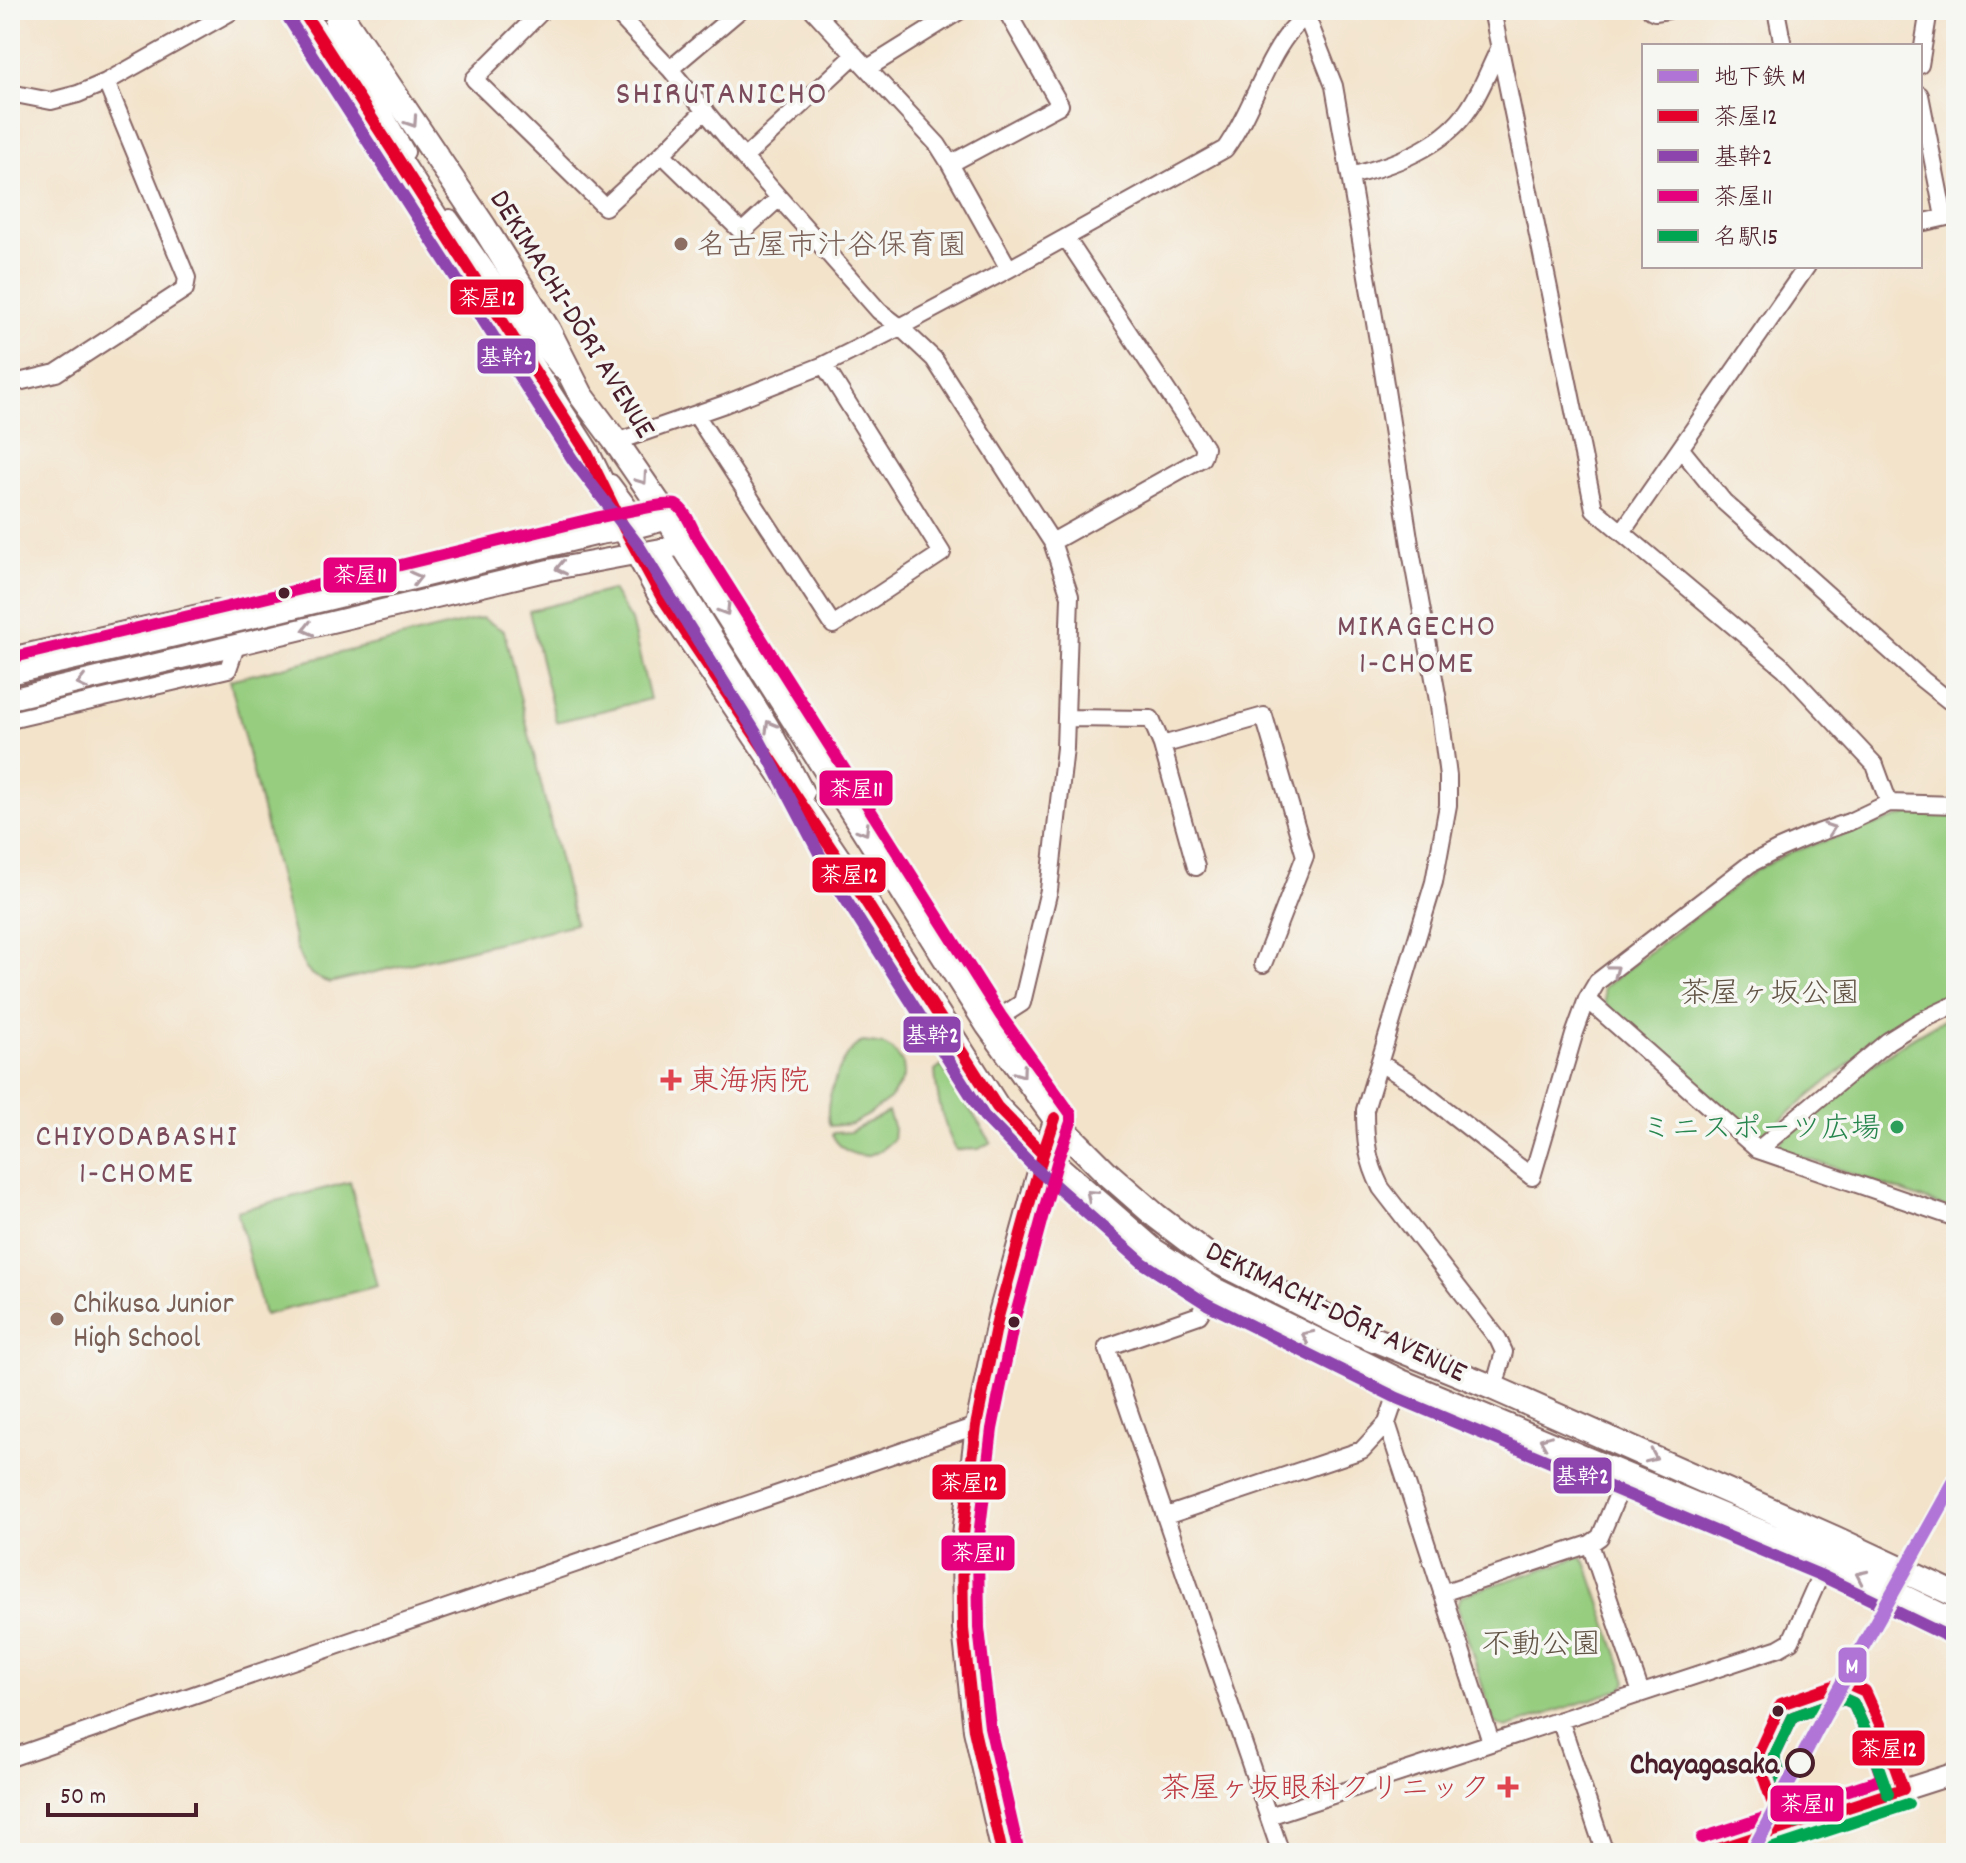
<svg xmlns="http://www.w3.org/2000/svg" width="1966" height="1863" font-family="Dekko,'Klee One',sans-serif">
	<rect width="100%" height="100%" fill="#f6f6f2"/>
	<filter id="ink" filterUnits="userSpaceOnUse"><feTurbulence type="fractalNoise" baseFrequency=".0125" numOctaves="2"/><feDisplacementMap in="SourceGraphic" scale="16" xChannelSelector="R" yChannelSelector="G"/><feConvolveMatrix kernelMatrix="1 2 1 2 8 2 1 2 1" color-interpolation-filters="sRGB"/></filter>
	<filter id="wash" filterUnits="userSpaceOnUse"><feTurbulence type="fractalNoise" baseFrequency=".006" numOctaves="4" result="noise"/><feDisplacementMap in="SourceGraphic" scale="32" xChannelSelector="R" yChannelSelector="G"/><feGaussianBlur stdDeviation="1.8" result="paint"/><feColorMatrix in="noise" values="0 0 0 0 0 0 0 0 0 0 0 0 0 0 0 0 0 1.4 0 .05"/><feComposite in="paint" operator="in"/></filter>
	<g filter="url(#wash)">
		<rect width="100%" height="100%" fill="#f3e3cb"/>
		<path fill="#96cd7f" stroke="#707655" stroke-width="2" d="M 612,590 L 631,621 L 650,699 L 556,722 L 529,611 Z
			M 482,618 L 504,631 L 575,924 L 330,983 C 307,976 304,969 296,947 L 230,680 Z
			M 1912,813 L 1956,813 L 1956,995 L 1935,1003 L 1890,1030 L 1761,1136 L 1750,1135 L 1605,1004 L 1603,988 L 1756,870 L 1790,852 Z
			M 1956,1014 L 1956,1211 L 1836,1168 L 1794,1155 L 1780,1148 L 1779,1142 C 1835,1095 1889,1045 1956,1014 Z
			M 863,1042 L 884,1045 L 893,1050 L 903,1064 L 904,1073 L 902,1081 L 890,1099 L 865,1117 L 852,1124 L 830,1126 C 821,1106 842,1049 863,1042 Z
			M 942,1066 L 991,1142 L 979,1149 L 956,1150 C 943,1125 937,1100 935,1071 Z
			M 888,1112 L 894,1129 L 893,1140 C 888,1144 882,1150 877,1152 C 859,1161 841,1151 832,1135 L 833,1133 L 850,1132 Z
			M 350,1182 L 377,1286 L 264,1315 L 237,1211 Z
			M 1580,1557 L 1586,1562 L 1627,1681 L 1622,1689 L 1506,1728 L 1494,1723 L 1457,1605 L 1460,1596 Z"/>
	</g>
	<g filter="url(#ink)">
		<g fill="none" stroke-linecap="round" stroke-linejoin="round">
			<g stroke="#856463" stroke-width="20">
				<path id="minor" d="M 543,10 L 474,79 L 605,207 L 662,154 L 705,110
					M 614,10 L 670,69 L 744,158 L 879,311 L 900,327 L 934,359 L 1052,542 L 1070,596 L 1065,748 L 1049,890 L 1022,1003 L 988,1025
					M 813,10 L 938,145 L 950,164 L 1009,269
					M 1304,10 L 1334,86 L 1350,176
					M 1492,10 L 1594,509 L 1784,668 L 1875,765 L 1889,803
					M 1651,10 L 1655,12 L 1668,10
					M 1776,10 L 1783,46
					M 333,22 L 406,152
					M 1920,65 L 1929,10
					M 868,68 L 961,10
					M 670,69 L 740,10
					M 10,93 L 51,101 L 78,94 L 106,82 L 234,10
					M 1920,95 L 1944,217
					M 662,154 L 742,232 L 779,198
					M 744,158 L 855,55
					M 950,164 L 1060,105 L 1006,10
					M 450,218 L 542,348 L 561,371
					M 1920,223 L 1956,215
					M 10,384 L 56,373 L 185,289 L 187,278 L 106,82
					M 696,415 L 833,625 L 942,553 L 824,365
					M 616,442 L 725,404 L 824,365 L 900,327 L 1009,269 L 1225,149 C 1251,113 1262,68 1288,34 C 1293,27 1300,21 1306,16
					M 1681,449 L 1724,502 L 1923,680 L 1948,700 L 1956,703
					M 611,483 L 643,526
					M 1622,532 L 1807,266
					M 1052,542 L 1202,458 L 1205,448 L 1066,238
					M 659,548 L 770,725 L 806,793
					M 10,656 L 216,609 L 231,623
					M 1066,718 L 1151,719 L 1162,745 L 1196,867
					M 10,720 L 228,669 L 236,646
					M 1162,745 L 1264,716 L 1305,856 L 1263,964
					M 1587,999 L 1758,1150 L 1956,1218
					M 1380,1063 L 1409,1081 L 1532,1177 L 1574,1035 L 1587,999 L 1597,982 L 1750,864 L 1779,849 L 1809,836 L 1849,822 L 1889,803 L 1956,805
					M 1758,1150 L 1888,1041 L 1920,1021 L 1956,1004
					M 1214,1290 L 1199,1315 L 1107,1347 L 1281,1853
					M 1494,1388 L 1504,1352 L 1498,1339 L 1381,1188 C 1367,1160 1365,1140 1365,1110 L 1434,882 L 1448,805 L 1448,776 L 1439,706 L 1411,551 L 1381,358 L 1350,176 C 1391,166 1443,147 1468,110 C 1481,92 1489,69 1499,49
					M 1387,1423 L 1491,1742
					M 1166,1516 L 1362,1450 L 1387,1423 L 1401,1382
					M 1590,1544 L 1641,1693
					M 1442,1593 L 1590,1544 L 1600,1537 L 1626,1475
					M 1560,1720 L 1605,1853
					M 10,1758 L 976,1426
					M 1269,1816 L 1779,1648 L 1791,1641 L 1827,1560"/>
			</g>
			<g stroke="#856463" stroke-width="24">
				<path id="tertiary" d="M 10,674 L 231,623 L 599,534 L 625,530 L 669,519
					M 10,699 L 549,570 L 683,545
					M 1002,1853 L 974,1730 L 963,1629 L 962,1543 L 976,1426 L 998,1317 L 1043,1154 L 1055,1118
					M 1707,1853 L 1956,1773"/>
			</g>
			<g stroke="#856463" stroke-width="28">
				<path id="secondary" d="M 302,10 L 586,451 L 625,530 L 661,596 L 845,869 L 997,1107 L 1043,1154 L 1154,1251 L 1214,1290 L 1401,1382 L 1827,1560 L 1956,1623
					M 338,10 L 484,227 L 548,330 L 581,395 L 616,442 L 669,519 L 683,545 L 988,1025 L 1063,1129 L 1106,1172 L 1156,1216 L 1211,1258 L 1359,1333 L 1494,1388 L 1836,1539 L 1956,1595"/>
			</g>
			<use href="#minor" stroke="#fff" stroke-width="16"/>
			<use href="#tertiary" stroke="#fff" stroke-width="20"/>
			<use href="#secondary" stroke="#fff" stroke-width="24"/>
			<g stroke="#f6f6f2" stroke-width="18">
				<path id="bus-1" d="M 302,10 L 586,451 L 625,530 L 661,596 L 845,869 L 997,1107 L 1043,1154
					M 1781,1828 L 1759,1763 L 1759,1752 L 1781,1704 L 1845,1682 L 1865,1691 L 1880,1724 L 1903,1789
					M 1002,1853 L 974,1730 L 963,1629 L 962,1543 L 976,1426 L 998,1317 L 1043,1154 L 1055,1118
					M 1707,1853 L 1903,1789"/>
			</g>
			<g stroke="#f6f6f2" stroke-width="18">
				<path id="bus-2" d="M 289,19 L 573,460 L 639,546 L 663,585 L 756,733 L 832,878 L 984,1116 L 1032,1165 L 1143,1263 L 1207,1304 L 1395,1397 L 1820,1575 L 1949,1637"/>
			</g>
			<g stroke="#f6f6f2" stroke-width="18">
				<path id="bus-3" d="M 10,658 L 227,607 L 595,518 C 608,516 669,501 676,505 C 686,510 692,528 697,537 L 1001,1016 L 1071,1114 L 1071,1122 L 1058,1159 L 1014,1321 L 992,1429 L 978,1544 L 979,1628 L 990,1727 L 1018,1849
					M 1844,1699 L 1853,1703 L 1865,1730 L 1882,1779 L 1791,1809 L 1775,1760 L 1775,1755 L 1793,1717 Z
					M 1702,1838 L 1761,1819"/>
			</g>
			<g stroke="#f6f6f2" stroke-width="18">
				<path id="bus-4" d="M 1796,1823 L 1775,1760 L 1775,1755 L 1793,1717 L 1844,1699 L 1853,1703 L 1865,1730 L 1888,1794
					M 1759,1853 L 1908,1804"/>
			</g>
			<use href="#bus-1" stroke="#e4002b" stroke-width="12"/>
			<use href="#bus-2" stroke="#8e44ad" stroke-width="12"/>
			<use href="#bus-3" stroke="#e5007d" stroke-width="12"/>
			<use href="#bus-4" stroke="#00a651" stroke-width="12"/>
			<g stroke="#f6f6f2" stroke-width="20">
				<path id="metro-1" d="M 1752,1853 L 1824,1716 L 1956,1479"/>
			</g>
			<use href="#metro-1" stroke="#b074d6" stroke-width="14"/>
		</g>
		<defs><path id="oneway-chevron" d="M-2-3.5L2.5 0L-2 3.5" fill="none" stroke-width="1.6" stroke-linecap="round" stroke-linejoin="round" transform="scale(2)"/></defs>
		<g stroke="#ae9aa0">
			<use href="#oneway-chevron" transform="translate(412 122) rotate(56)"/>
			<use href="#oneway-chevron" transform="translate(642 479) rotate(55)"/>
			<use href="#oneway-chevron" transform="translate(561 568) rotate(168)"/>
			<use href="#oneway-chevron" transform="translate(416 578) rotate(-14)"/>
			<use href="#oneway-chevron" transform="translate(725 610) rotate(58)"/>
			<use href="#oneway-chevron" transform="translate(308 629) rotate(166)"/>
			<use href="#oneway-chevron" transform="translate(82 683) rotate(167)"/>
			<use href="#oneway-chevron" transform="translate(770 726) rotate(-120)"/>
			<use href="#oneway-chevron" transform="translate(1830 829) rotate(-19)"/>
			<use href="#oneway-chevron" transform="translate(864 830) rotate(58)"/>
			<use href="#oneway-chevron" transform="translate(1614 970) rotate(-37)"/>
			<use href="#oneway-chevron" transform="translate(1021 1072) rotate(54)"/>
			<use href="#oneway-chevron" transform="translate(1091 1195) rotate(-139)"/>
			<use href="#oneway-chevron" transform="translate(1307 1336) rotate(-154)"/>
			<use href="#oneway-chevron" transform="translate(1545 1441) rotate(-158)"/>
			<use href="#oneway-chevron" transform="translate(1652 1457) rotate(24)"/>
			<use href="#oneway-chevron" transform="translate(1861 1576) rotate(-155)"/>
		</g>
	</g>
	<g fill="#8d6e63" stroke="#f6f6f2" stroke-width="3">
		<circle cx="681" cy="244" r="8"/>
		<circle cx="57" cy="1319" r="8"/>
	</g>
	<g fill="#4a1f2b" stroke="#f6f6f2" stroke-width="3">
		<circle cx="284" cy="593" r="7"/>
		<circle cx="1014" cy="1322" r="7"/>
		<circle cx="1778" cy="1711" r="7"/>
	</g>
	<g fill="#e0444e" stroke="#f6f6f2" stroke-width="3">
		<path d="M667 1068h8v8h8v8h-8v8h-8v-8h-8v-8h8z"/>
		<path d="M1504 1775h8v8h8v8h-8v8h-8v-8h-8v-8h8z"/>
	</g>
	<circle fill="#2e9e5b" stroke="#f6f6f2" stroke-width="3" cx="1897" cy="1127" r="8"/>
	<circle fill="#f6f6f2" stroke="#4a1f2b" stroke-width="4" cx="1800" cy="1763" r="13"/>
	<g text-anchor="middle" stroke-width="7" stroke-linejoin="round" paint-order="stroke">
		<g font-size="30" fill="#785e54" stroke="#f6f6f2" text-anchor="start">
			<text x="697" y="254">名古屋市汁谷保育園</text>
			<text x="73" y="1312">Chikusa Junior<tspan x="73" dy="34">High School</tspan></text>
		</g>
		<g font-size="30" fill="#4a1f2b" stroke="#f6f6f2">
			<text transform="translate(574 313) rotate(58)" y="10">DEKIMACHI-DŌRI AVENUE</text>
			<text transform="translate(1337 1310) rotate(26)" y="10">DEKIMACHI-DŌRI AVENUE</text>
		</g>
		<g font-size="30" fill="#615344" stroke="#f6f6f2">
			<text x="1770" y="1002">茶屋ヶ坂公園</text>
			<text x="1541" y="1653">不動公園</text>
		</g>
		<g font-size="30" fill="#be3a42" stroke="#f6f6f2" text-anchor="start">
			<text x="689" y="1090">東海病院</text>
			<text x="1490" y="1797" text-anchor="end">茶屋ヶ坂眼科クリニック</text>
		</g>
		<g font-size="30" fill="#27864d" stroke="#f6f6f2" text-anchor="end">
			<text x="1881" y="1137">ミニスポーツ広場</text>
		</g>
		<g font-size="30" font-weight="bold" fill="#4a1f2b" stroke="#f6f6f2" text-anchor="end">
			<text x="1779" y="1773">Chayagasaka</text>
		</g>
		<g font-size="32" letter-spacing="2" fill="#7b4b5b" stroke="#f6f6f2">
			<text x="1417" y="635">MIKAGECHO<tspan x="1417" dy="37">1-CHOME</tspan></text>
			<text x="137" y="1145">CHIYODABASHI<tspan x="137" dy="37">1-CHOME</tspan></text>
		</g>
		<g font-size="34" letter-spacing="2" fill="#7b4b5b" stroke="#f6f6f2">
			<text x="722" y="103">SHIRUTANICHO</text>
		</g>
	</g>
	<g stroke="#f6f6f2" stroke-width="3">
		<rect x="449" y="278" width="76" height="38" rx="8" fill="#e4002b"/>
		<rect x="476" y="337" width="61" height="38" rx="8" fill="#8e44ad"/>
		<rect x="322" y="556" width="76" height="38" rx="8" fill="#e5007d"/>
		<rect x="818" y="769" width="76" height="38" rx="8" fill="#e5007d"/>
		<rect x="811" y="856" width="76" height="38" rx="8" fill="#e4002b"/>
		<rect x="902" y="1015" width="60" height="39" rx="8" fill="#8e44ad"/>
		<rect x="1552" y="1456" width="61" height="39" rx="8" fill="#8e44ad"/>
		<rect x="931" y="1463" width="76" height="38" rx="8" fill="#e4002b"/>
		<rect x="940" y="1534" width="76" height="38" rx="8" fill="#e5007d"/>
		<rect x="1837" y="1646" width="31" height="38" rx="8" fill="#b074d6"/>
		<rect x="1851" y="1729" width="75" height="38" rx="8" fill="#e4002b"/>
		<rect x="1769" y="1784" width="76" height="39" rx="8" fill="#e5007d"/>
	</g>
	<g font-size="22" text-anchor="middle" font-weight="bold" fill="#fff">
		<text x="487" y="305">茶屋12</text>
		<text x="506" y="364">基幹2</text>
		<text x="360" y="582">茶屋11</text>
		<text x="856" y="796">茶屋11</text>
		<text x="849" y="882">茶屋12</text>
		<text x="932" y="1042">基幹2</text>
		<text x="1582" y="1483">基幹2</text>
		<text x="969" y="1490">茶屋12</text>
		<text x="978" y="1560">茶屋11</text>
		<text x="1852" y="1673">M</text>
		<text x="1888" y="1756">茶屋12</text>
		<text x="1807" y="1811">茶屋11</text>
	</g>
	<rect width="1966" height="1863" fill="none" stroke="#f6f6f2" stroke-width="40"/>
	<rect x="1642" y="44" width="280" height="224" fill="#f6f6f2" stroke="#b1a0a2" stroke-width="2"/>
	<rect x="1658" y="70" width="40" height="12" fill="#b074d6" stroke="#b1a0a2" stroke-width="2"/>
	<text x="1714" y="84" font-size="24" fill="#4a1f2b">地下鉄 M</text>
	<rect x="1658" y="110" width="40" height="12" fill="#e4002b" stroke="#b1a0a2" stroke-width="2"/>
	<text x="1714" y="124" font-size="24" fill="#4a1f2b">茶屋12</text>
	<rect x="1658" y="150" width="40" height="12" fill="#8e44ad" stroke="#b1a0a2" stroke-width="2"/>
	<text x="1714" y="164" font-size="24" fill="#4a1f2b">基幹2</text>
	<rect x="1658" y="190" width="40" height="12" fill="#e5007d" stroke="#b1a0a2" stroke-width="2"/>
	<text x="1714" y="204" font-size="24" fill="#4a1f2b">茶屋11</text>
	<rect x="1658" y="230" width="40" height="12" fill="#00a651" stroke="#b1a0a2" stroke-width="2"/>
	<text x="1714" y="244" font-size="24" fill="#4a1f2b">名駅15</text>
	<path d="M48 1803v12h148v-12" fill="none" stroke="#4a1f2b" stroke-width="4"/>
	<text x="60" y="1803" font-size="24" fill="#4a1f2b" stroke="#f6f6f2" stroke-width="6" paint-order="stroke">50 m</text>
</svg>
